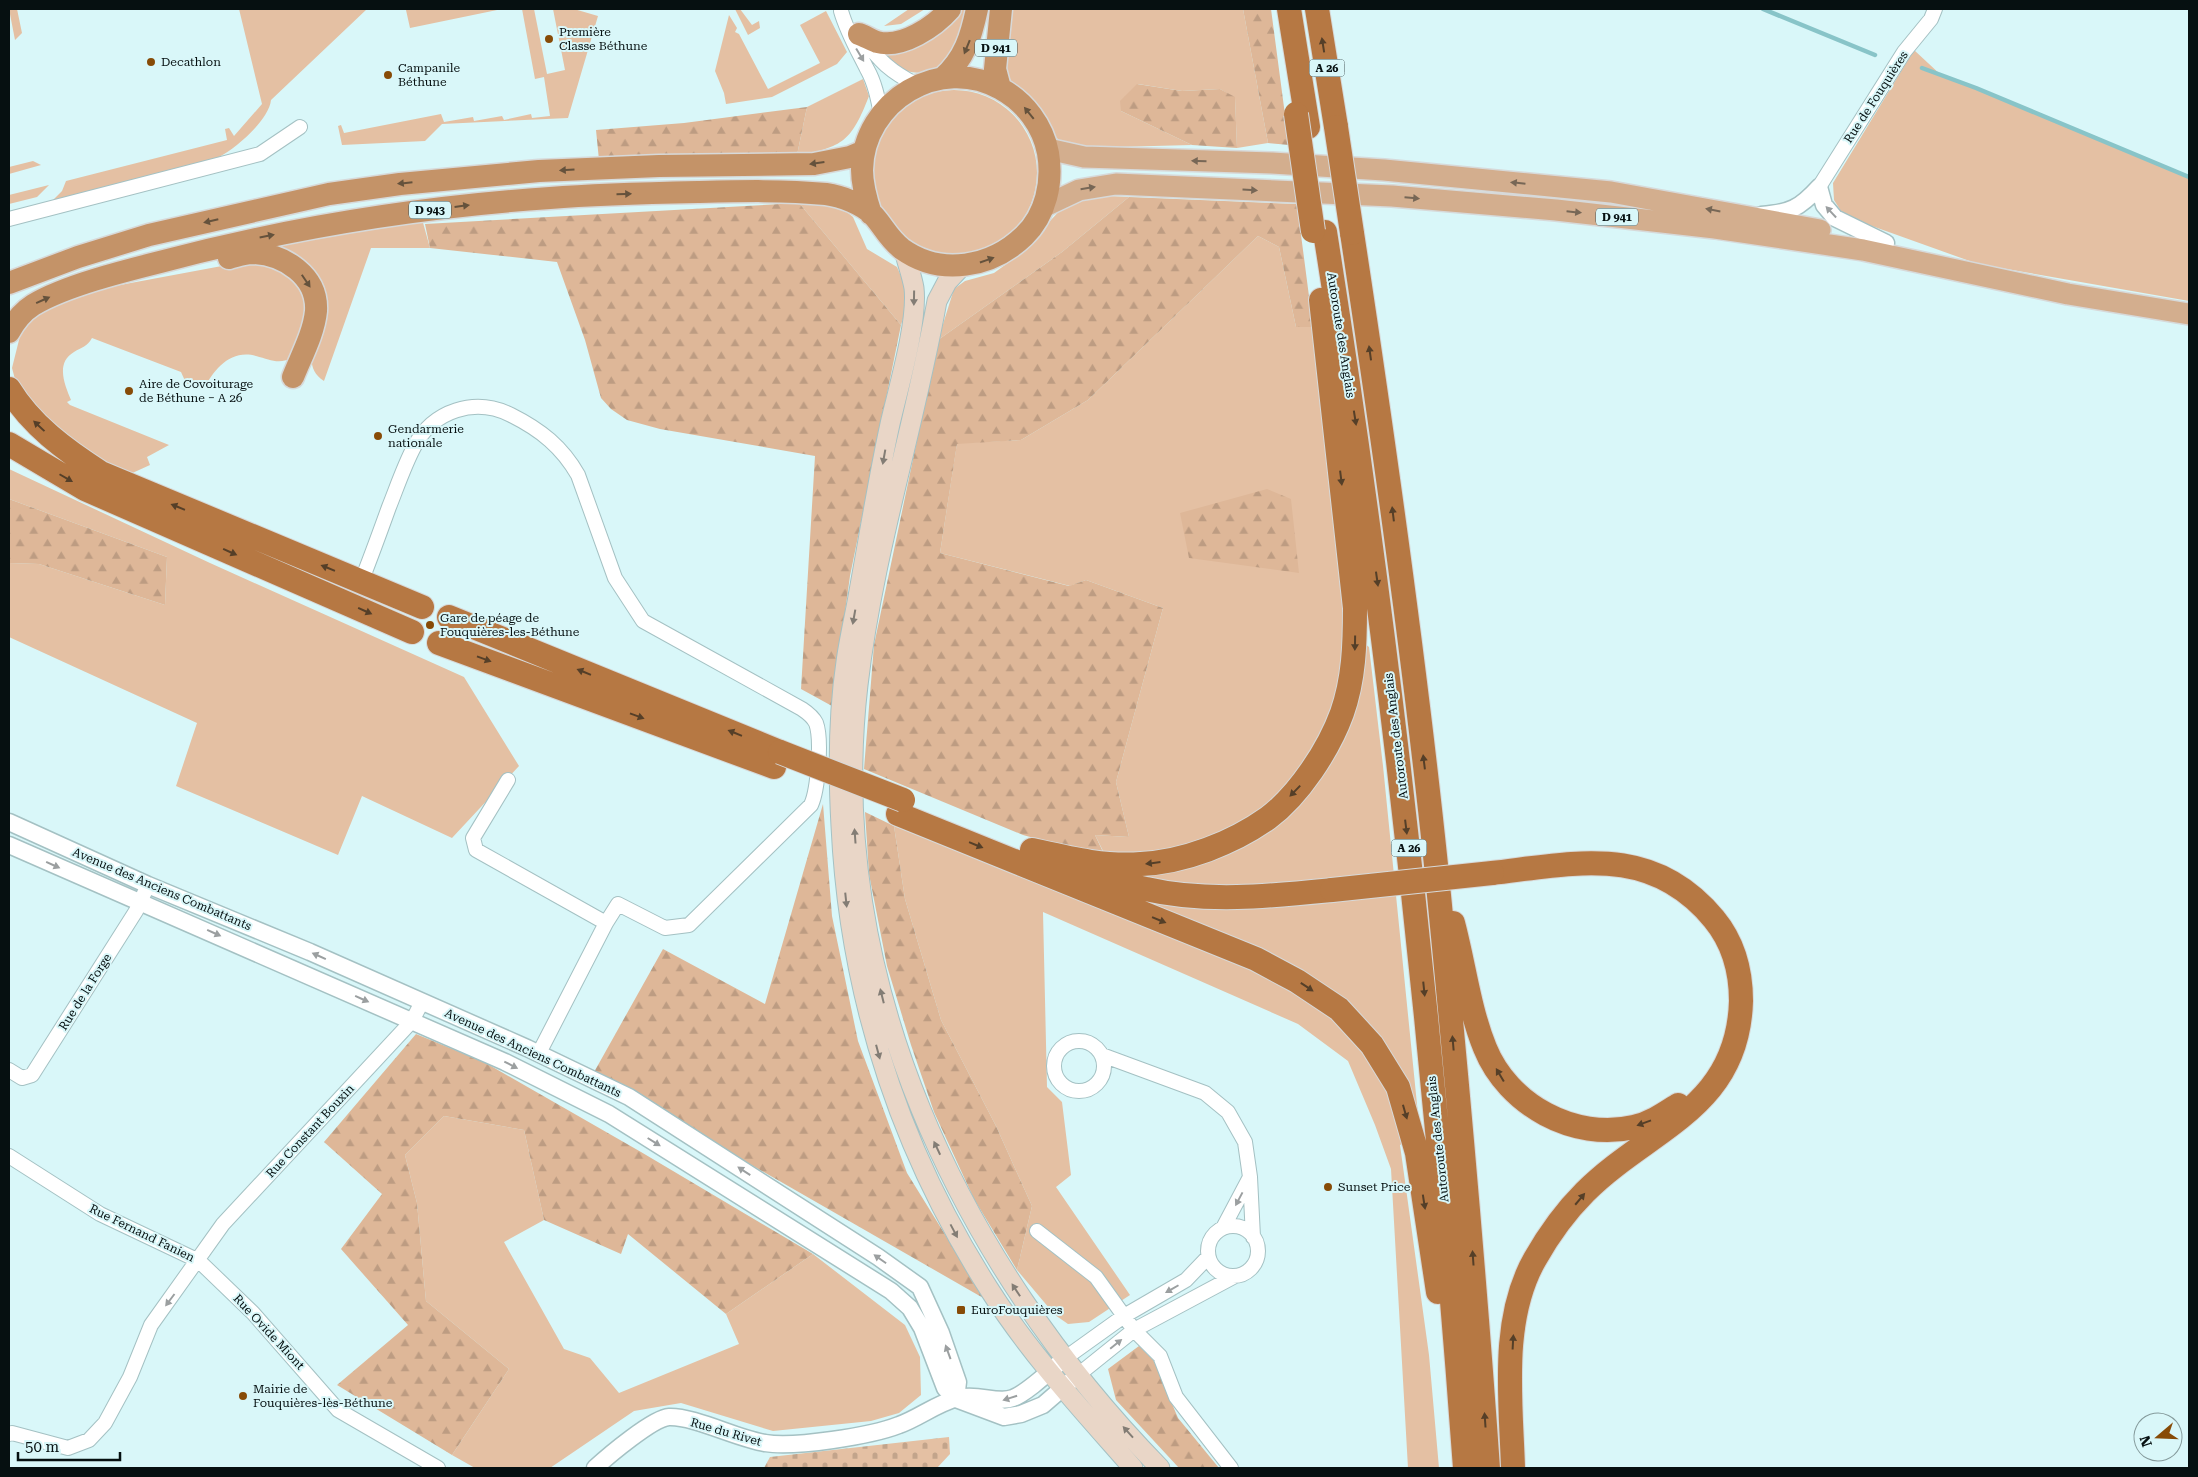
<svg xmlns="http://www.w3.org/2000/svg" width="2198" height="1477" font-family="'Roboto Serif',serif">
	<defs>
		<pattern id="forest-firs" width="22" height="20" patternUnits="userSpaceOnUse" patternTransform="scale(1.25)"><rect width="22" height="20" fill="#deb798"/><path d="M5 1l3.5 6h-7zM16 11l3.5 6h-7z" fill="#bd9c82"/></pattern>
		<pattern id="cemetery-stones" width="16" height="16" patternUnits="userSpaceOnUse" patternTransform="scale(1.25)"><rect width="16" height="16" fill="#e4c0a3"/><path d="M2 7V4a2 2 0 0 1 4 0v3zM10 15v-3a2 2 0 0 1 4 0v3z" fill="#c2a48b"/></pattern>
	</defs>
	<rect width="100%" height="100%" fill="#d9f7f9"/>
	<path fill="#e4c0a3" d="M 9,9 L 17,9 L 22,33 L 15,40 Z
		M 239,9 L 367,9 L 271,100 C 269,120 236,148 219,157 L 54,203 L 53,200 L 62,191 L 66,181 L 227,140 L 225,129 L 229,128 L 234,136 L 262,104 Z
		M 407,9 L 502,9 L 410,28 L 406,10 Z
		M 522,9 L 534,9 L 547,74 L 565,70 L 553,9 L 574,9 L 598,16 L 568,118 L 442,124 L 425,141 L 342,145 L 338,126 L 341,125 L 344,133 L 441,114 L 444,122 L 473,117 L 474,121 L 502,116 L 504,120 L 531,114 L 532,118 L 550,116 L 544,77 L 535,79 Z
		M 735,9 L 740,9 L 752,25 L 759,21 L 760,28 L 748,35 Z
		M 909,9 L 925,9 L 901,24 L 884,26 Z
		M 957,9 L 970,9 C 964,38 943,82 907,71 C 892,66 885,60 879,46 Z
		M 1010,9 L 1243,9 L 1268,143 L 1237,148 L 1235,98 L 1220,89 L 1182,91 L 1138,84 L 1121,111 L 1192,145 L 1115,147 L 1086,151 L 1065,144 L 1048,132 L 1027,99 L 1011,81 L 1003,61 Z
		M 826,11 L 847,52 L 837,64 L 772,97 L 726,104 L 724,93 L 715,71 L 729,15 L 737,28 L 735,32 L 739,34 L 768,89 L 820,63 L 800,25 Z
		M 1914,50 L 1942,76 L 2095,136 L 2189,177 L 2189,301 L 1978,264 L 1844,216 L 1834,200 L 1833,183 Z
		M 863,79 L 869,96 C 852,140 843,148 797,155 L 807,107 Z
		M871 173a83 83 0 1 1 166 0a83 83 0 1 1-166 0Z
		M 33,161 L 41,165 L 9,174 L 9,167 Z
		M 49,185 L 37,197 L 9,204 L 9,195 Z
		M 1089,195 L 1129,197 L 1062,252 L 938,340 L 954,289 L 965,281 L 994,273 L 1016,257 L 1035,242 L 1050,221 L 1064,206 Z
		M 799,203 L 837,204 L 853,217 L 867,249 L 897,267 L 904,283 L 907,306 L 901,325 Z
		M 422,219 L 430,248 L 371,248 L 324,381 C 300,366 317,338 324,316 L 274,248 L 272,243 Z
		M 1258,236 L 1279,247 L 1296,327 L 1313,327 L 1346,629 L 1369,647 L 1383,766 L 1420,1134 L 1400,1145 L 1429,1355 L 1439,1468 L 1408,1468 L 1391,1169 L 1375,1125 L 1348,1061 L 1298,1024 L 1043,912 L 1047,1087 L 1062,1102 L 1071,1175 L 1056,1187 L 1130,1295 L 1089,1322 L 1068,1324 L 1055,1315 L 1017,1270 L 1032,1206 L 996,1126 L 941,1020 L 905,899 L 894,826 L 1043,885 L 1114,873 L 1095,835 L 1129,837 L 1116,782 L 1163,608 L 1086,580 L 1070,586 L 940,553 L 957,443 L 1021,440 L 1088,400 Z
		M 254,260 L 299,279 L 310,313 L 294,357 C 279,365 271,360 256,356 C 231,349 214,369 204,389 L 186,383 L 181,372 L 92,338 C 87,347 82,347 74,352 C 55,363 65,385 71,400 L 67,402 L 70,405 L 169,445 L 147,457 L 150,465 L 128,475 L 118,475 L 29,406 L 16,383 L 12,368 L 20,336 L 32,319 L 49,308 L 77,297 L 104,288 Z
		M 9,469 L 210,563 L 464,677 L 519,766 L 452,838 L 362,796 L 338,855 L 176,786 L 197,723 L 9,637 L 9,563 L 39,564 L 165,605 L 167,557 L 9,499 Z
		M 444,1116 L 524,1130 L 544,1220 L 504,1242 L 564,1349 L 590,1358 L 619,1393 L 739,1344 L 726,1314 L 813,1254 L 905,1325 L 920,1357 L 921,1395 L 899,1413 L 871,1421 L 773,1431 L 681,1403 L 634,1411 L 550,1468 L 475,1468 L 452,1455 L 509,1369 L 426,1301 L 417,1203 L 405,1155 Z"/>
	<path fill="url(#forest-firs)" d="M 1243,9 L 1271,9 L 1289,145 L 1268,143 Z
		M 1137,84 L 1182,91 L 1220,89 L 1235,97 L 1237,148 L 1192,145 L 1121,111 L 1120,101 Z
		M 807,107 L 797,155 L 599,160 L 596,130 L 684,123 Z
		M 1129,197 L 1297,204 L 1313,327 L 1296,327 L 1279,247 L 1258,236 L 1088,400 L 1021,440 L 957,444 L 940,553 L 1069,586 L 1086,580 L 1163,608 L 1116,782 L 1129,837 L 1095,835 L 1103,852 L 1080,851 L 1023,835 L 864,769 L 874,645 L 938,340 L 1062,252 Z
		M 799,203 L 901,325 L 850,576 L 832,706 L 801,689 L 815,456 L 660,429 L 627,420 L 611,409 L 601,398 L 585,340 L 557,262 L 430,248 L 425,224 Z
		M 1267,489 L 1291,499 L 1299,573 L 1189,558 L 1180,513 Z
		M 9,499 L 167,557 L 165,605 L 39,564 L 9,563 Z
		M 823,804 L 832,916 L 858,1041 L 907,1173 L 985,1299 L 593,1074 L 663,949 L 765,1004 Z
		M 865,812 L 894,826 L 905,899 L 941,1020 L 996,1126 L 1032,1206 L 1017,1270 L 974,1199 L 934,1112 L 911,1045 L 887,966 L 869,874 Z
		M 416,1034 L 484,1062 L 641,1152 L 813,1254 L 726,1314 L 628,1234 L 621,1254 L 544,1220 L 524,1130 L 444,1116 L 405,1155 L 417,1203 L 426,1301 L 509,1369 L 452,1455 L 337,1385 L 408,1325 L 341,1249 L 382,1194 L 324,1142 Z
		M 1139,1346 L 1154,1361 L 1178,1418 L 1219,1468 L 1179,1468 L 1116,1400 L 1108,1369 Z"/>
	<path fill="url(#cemetery-stones)" d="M 949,1437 L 950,1454 L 937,1468 L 764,1468 L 770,1457 Z"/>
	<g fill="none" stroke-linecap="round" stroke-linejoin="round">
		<path stroke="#88c4c8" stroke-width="4.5" d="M 1763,9 L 1875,55
			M 1922,68 L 1976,88 L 2189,177"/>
		<g stroke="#a4c1c3" stroke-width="16">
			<path id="minor" d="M 841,11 C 847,32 857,49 867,69 C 875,83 878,99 881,114
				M 862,37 C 879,61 891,72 917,85
				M 1819,187 L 1904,52 L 1931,19 L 1935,9
				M 9,219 L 260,154 L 300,127
				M 361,582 C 371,557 380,532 389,507 C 397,487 404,466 414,447 C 433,410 475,397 511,415 C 541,430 562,447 578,475 L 615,578 L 643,621 L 802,709 C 808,713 813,717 816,723 C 822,739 818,790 811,805 L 689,925 L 665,928 L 618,904 L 606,923 L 539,1053
				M 508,780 L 473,838 L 476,850 L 606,923
				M1054 1066a25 25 0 1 1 50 0a25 25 0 1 1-50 0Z
				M 1102,1055 L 1205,1093 L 1228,1112 L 1245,1142 L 1250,1177
				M 9,1070 L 22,1078 L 32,1075 L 136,911 L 148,885
				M 9,1156 L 100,1214 L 199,1261 L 253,1313 L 338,1410 L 438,1468
				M1208 1251a25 25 0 1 1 50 0a25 25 0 1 1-50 0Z
				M 1223,1228 L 1250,1177 L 1253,1237
				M 1037,1231 L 1096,1277 L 1134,1330 L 1160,1356 L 1176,1397 L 1231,1468
				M 1064,1359 L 1124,1316 L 1186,1280 L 1208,1257
				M 1078,1375 L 1134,1330 L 1235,1276
				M 9,1434 L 12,1433 L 68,1448 L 89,1440 L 105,1423 L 130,1377 L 151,1325 L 223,1224 L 412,1021 L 422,1002"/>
		</g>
		<g stroke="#a4c1c3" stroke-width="19">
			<path id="tertiary" d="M 1819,187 L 1824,205 L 1835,218 L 1886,243
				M 1761,215 C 1790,213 1800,208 1819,187
				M 9,822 L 148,885 L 310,952 L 527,1048 L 629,1097 L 878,1257 L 920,1287 L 941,1333 L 958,1382 L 956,1399
				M 9,845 L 505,1062 L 609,1114 L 891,1291 L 910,1308 L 922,1328 L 945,1388 L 956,1399 L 1004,1417 L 1021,1414 L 1043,1405 L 1072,1380
				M 595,1468 C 608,1456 653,1418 669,1417 C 694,1416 738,1439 765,1443 C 794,1448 871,1436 899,1425 C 919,1418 937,1403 958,1398 C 978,1393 998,1404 1013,1398 C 1027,1393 1052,1369 1064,1359"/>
		</g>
		<g stroke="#a4c1c3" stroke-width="21">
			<path id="secondary" d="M 904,250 C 907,263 912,276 914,288 C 918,322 898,389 890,424 C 878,479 869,536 859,591 C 855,615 849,639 846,662 C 838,716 838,772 841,826 C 849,994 899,1148 989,1289 C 1030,1354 1083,1411 1133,1468
				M 962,266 L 947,282 L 937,301 C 914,429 873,555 858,685 C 824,978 959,1262 1160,1468"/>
		</g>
		<g stroke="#d7d9d9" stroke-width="24">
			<path id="primary" d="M 1048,149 L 1084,157 L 1272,163 L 1384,170 L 1611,192 L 1820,230
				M 1043,207 L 1079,190 L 1116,184 L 1392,196 L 1556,210 L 1715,228 L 1863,250 L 2068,294 L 2189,314"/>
		</g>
		<g stroke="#d7d9d9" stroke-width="25">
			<path id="trunk" d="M 859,34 C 865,36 871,40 877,42 C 902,49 935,26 950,9
				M 943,78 C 965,58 971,37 977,9
				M 1000,88 L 995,69 L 1001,9
				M 229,258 C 237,256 245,253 252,253 C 284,254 318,276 316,311 C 314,333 301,357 293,377
				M 9,283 L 78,257 L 149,235 L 329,194 L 400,184 L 539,171 L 659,166 L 814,164 L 850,157 L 864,151
				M 9,332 C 15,321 22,312 33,305 C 64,286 124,271 160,262 C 288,228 418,207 550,198 C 600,194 650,193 699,192 C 742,191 784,190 826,194 C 841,196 862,204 873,215 C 884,227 888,238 902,249 C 941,277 992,267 1024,236 C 1046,215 1053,182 1048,153 C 1043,126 1025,102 1001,89 C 940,54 863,101 862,170 C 862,185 866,199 871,214"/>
		</g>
		<g stroke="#d7d9d9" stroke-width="26">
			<path id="motorway" d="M 1289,9 L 1308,127
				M 1317,9 L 1336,127
				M 1325,232 C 1390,642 1435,1054 1465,1468
				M 1352,233 C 1384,443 1414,654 1436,865 C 1456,1066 1474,1267 1488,1468
				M 9,389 C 31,425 65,450 101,473 L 422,607
				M 9,444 L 85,489 L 412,632
				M 449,617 L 780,752
				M 439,643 L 774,767
				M 898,814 L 1256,959 L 1297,981 L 1339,1009 L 1372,1045 L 1398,1087 L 1417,1153 L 1438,1292
				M 1032,850 C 1068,858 1104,867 1141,864 C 1184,862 1233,843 1268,818 C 1299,795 1329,749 1342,713 C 1354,679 1355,644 1355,608 L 1321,300
				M 1080,871 C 1101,878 1124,885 1146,889 C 1206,903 1272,896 1332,890
				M 1492,873 C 1577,863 1652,844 1714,919 C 1733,942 1741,971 1741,1001 C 1738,1109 1649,1128 1585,1192 C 1566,1211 1548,1236 1535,1259 C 1500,1320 1511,1401 1513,1468
				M 1453,923 C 1464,964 1469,1009 1485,1048 C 1508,1105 1574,1141 1634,1127 C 1651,1123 1664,1114 1678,1105"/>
		</g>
		<use href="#minor" stroke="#fff" stroke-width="14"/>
		<use href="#tertiary" stroke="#fff" stroke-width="16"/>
		<use href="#secondary" stroke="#e9d6c7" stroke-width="19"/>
		<use href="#primary" stroke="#d3ae8e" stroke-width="21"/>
		<use href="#trunk" stroke="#c49368" stroke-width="22"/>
		<use href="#motorway" stroke="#b67843" stroke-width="24"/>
		<g stroke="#d7d9d9" stroke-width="26" stroke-linecap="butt">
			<path id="motorway-bridge" d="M 1296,114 L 1313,231
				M 1336,127 L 1352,233
				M 780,752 L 903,800
				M 1332,890 L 1492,873"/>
		</g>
		<use href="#motorway-bridge" stroke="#b67843" stroke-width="24"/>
	</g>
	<defs><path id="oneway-solid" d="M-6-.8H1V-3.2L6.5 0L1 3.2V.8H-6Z" transform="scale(1.25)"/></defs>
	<g fill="#553f28">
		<use href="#oneway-solid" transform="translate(1323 45) rotate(-99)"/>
		<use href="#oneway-solid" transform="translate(1370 353) rotate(-98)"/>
		<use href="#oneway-solid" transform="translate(1355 418) rotate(81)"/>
		<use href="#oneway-solid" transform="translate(39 426) rotate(-137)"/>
		<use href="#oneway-solid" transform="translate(66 478) rotate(30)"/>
		<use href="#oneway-solid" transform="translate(1341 478) rotate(83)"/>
		<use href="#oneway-solid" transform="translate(178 507) rotate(-158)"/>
		<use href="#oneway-solid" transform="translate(1393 514) rotate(-97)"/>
		<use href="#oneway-solid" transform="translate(230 552) rotate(24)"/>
		<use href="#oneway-solid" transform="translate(328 568) rotate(-158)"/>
		<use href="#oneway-solid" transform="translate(1377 579) rotate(82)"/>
		<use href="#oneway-solid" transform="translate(365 611) rotate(24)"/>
		<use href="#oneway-solid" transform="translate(1355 643) rotate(91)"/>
		<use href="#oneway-solid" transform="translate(484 659) rotate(20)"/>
		<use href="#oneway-solid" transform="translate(584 672) rotate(-158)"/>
		<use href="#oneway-solid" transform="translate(637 716) rotate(20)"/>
		<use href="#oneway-solid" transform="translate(735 733) rotate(-158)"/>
		<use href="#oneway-solid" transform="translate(1424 762) rotate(-97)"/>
		<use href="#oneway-solid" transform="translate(1295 791) rotate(134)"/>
		<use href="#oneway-solid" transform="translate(1406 827) rotate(83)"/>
		<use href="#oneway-solid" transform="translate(976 845) rotate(22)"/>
		<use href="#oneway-solid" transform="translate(1153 863) rotate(173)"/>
		<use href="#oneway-solid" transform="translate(1159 920) rotate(22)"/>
		<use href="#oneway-solid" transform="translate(1307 987) rotate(34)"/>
		<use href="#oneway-solid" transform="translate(1424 989) rotate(84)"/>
		<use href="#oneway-solid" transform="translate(1453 1043) rotate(-95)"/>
		<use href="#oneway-solid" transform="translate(1500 1075) rotate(-121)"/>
		<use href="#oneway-solid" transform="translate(1405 1112) rotate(74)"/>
		<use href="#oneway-solid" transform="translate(1644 1123) rotate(160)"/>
		<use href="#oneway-solid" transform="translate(1580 1199) rotate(-50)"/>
		<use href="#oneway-solid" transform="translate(1424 1202) rotate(81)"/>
		<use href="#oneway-solid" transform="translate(1473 1258) rotate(-94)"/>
		<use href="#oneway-solid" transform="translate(1513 1342) rotate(-87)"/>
		<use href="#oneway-solid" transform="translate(1485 1420) rotate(-94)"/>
	</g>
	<g fill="#65523c">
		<use href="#oneway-solid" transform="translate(967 47) rotate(112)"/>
		<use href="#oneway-solid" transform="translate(1029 113) rotate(-129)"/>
		<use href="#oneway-solid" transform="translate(817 163) rotate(172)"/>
		<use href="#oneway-solid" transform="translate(567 170) rotate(177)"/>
		<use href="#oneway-solid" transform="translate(405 183) rotate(174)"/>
		<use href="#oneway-solid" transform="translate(624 194) rotate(-2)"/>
		<use href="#oneway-solid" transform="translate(462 206) rotate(-7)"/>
		<use href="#oneway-solid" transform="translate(211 221) rotate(167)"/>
		<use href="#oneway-solid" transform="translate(267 236) rotate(-11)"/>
		<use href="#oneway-solid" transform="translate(987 260) rotate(-19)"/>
		<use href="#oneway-solid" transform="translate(306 281) rotate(56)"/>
		<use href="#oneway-solid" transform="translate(43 300) rotate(-24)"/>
	</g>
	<g fill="#9b9fa0">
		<use href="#oneway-solid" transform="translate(860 55) rotate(59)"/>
		<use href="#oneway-solid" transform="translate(1831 212) rotate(-133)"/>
		<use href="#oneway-solid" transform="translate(53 865) rotate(24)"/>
		<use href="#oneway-solid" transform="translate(214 933) rotate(24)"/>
		<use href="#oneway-solid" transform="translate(319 956) rotate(-156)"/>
		<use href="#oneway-solid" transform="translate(362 999) rotate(24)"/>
		<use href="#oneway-solid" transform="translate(511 1065) rotate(27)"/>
		<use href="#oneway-solid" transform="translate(654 1142) rotate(32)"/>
		<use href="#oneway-solid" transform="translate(744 1171) rotate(-147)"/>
		<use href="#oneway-solid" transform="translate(1239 1199) rotate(118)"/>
		<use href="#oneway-solid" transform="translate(880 1259) rotate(-145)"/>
		<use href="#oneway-solid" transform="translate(1172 1289) rotate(150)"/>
		<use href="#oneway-solid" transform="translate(170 1300) rotate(127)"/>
		<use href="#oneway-solid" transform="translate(1116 1344) rotate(-39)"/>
		<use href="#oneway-solid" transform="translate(948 1352) rotate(-110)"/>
		<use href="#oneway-solid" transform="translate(1010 1398) rotate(162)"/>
	</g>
	<g fill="#776756">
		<use href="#oneway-solid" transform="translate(1199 161) rotate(-179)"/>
		<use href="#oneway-solid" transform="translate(1518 183) rotate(-174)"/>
		<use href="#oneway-solid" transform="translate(1088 188) rotate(-9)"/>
		<use href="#oneway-solid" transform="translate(1250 190) rotate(3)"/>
		<use href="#oneway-solid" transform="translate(1412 198) rotate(5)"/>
		<use href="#oneway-solid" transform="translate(1713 210) rotate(-169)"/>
		<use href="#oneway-solid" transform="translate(1574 212) rotate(6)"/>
	</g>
	<g fill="#837d75">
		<use href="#oneway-solid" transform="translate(914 298) rotate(91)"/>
		<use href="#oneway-solid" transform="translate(884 457) rotate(100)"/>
		<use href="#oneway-solid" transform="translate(854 617) rotate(100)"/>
		<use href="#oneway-solid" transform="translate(855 836) rotate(-94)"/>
		<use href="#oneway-solid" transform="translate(846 900) rotate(84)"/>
		<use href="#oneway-solid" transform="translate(882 996) rotate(-104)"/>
		<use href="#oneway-solid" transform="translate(878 1052) rotate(75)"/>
		<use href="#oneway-solid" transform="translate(937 1148) rotate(-115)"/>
		<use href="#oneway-solid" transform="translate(954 1231) rotate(62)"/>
		<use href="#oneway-solid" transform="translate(1016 1290) rotate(-123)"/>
		<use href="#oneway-solid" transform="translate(1128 1432) rotate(-132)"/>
	</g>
	<g fill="#874b07" stroke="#d9f7f9" stroke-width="2">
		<circle cx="549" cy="39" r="5"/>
		<circle cx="151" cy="62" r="5"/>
		<circle cx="388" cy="75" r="5"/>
		<circle cx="129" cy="391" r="5"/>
		<circle cx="378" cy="436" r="5"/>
		<circle cx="430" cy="625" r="5"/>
		<circle cx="1328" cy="1187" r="5"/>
		<rect x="956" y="1305" width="10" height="10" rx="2.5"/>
		<circle cx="243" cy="1396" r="5"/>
	</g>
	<g text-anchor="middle" stroke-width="4" stroke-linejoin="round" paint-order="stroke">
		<g fill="#d9f7f9" stroke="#455557" stroke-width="1">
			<rect x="975" y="39.5" width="42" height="17" rx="4"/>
			<rect x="1309.5" y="59.5" width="35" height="17" rx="4"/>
			<rect x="409" y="201.5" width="42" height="17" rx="4"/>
			<rect x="1596" y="208.5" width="42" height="17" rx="4"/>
			<rect x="1391.5" y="839.5" width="35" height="17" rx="4"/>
		</g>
		<g font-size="11" font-weight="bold" fill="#061011">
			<text x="996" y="52">D 941</text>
			<text x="1327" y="72">A 26</text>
			<text x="430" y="214">D 943</text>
			<text x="1617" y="221">D 941</text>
			<text x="1409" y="852">A 26</text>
		</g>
		<g font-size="12" fill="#061011" stroke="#d9f7f9" text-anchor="start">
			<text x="559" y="36">Première<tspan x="559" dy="14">Classe Béthune</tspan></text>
			<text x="161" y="66">Decathlon</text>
			<text x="398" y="72">Campanile<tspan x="398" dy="14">Béthune</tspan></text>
			<text x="139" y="388">Aire de Covoiturage<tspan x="139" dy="14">de Béthune − A 26</tspan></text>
			<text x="388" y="433">Gendarmerie<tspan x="388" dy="14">nationale</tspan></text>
			<text x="440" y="622">Gare de péage de<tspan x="440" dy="14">Fouquières-les-Béthune</tspan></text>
			<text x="1338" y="1191">Sunset Price</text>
			<text x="971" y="1314">EuroFouquières</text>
			<text x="253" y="1393">Mairie de<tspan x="253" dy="14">Fouquières-lès-Béthune</tspan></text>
		</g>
		<g font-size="12" fill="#061011" stroke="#d9f7f9">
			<text transform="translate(1876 97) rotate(-57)" y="4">Rue de Fouquières</text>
			<text transform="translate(1341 335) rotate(81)" y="4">Autoroute des Anglais</text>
			<text transform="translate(1396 736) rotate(-97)" y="4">Autoroute des Anglais</text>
			<text transform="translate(162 889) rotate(23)" y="4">Avenue des Anciens Combattants</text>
			<text transform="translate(85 992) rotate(-58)" y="4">Rue de la Forge</text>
			<text transform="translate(533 1053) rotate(25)" y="4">Avenue des Anciens Combattants</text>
			<text transform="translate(310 1131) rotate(-47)" y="4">Rue Constant Bouxin</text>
			<text transform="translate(1438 1139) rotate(-96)" y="4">Autoroute des Anglais</text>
			<text transform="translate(142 1233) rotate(26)" y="4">Rue Fernand Fanien</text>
			<text transform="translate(269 1332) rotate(47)" y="4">Rue Ovide Miont</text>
			<text transform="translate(726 1432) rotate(16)" y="4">Rue du Rivet</text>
		</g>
	</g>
	<rect width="2198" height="1477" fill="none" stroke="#061011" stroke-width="20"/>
	<g transform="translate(2158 1437) rotate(251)"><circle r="24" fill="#d9f7f9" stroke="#859b9c"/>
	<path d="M0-4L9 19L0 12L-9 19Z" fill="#874b07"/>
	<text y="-8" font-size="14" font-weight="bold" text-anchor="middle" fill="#061011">N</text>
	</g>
	<path d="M18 1452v8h102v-8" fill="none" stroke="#061011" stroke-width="2.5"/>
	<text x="25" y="1452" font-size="15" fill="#061011" stroke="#d9f7f9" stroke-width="4" paint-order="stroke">50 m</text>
</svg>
